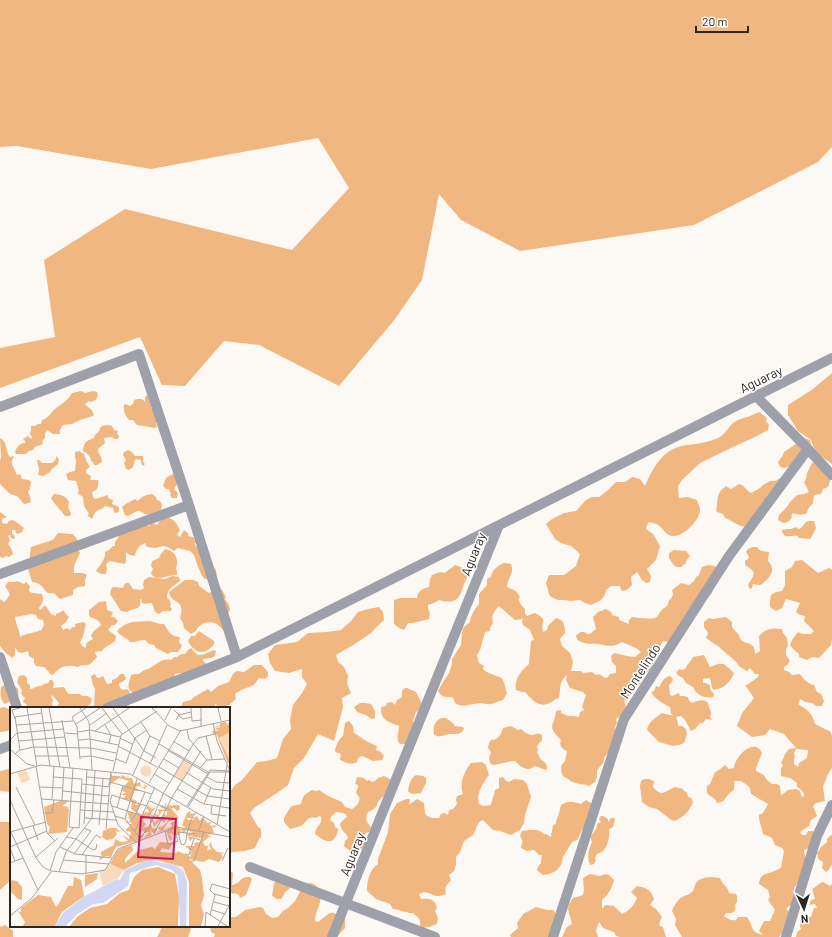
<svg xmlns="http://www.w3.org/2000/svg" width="832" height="937" font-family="Barlow,sans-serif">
	<rect width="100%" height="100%" fill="#fcf9f5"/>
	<path fill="#f1b780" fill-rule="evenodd" d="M 0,0 L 832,0 L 832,147 L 818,162 L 694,225 L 520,251 L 461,220 L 439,194 L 422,280 L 395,319 L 339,386 L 259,345 L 224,341 L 185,386 L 162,385 L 140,337 L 0,388 L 0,348 L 55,337 L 44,260 L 125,209 L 292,250 L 349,188 L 318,138 L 151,169 L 17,146 L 0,147 Z
		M 832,373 L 832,464 C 822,457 815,453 811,440 L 798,431 L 788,415 L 788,405 L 813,389 Z
		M 81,391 L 85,393 L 93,391 L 97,392 L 98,395 L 96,400 L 91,402 L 89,401 L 85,404 C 88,409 91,406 94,415 L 93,416 L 80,420 L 72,424 L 63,425 L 60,430 L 60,434 L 53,434 L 47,430 L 45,434 L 45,438 L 42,441 L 43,444 L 35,447 L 33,450 L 29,451 L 26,454 L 16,454 L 15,452 C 17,447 19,443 25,443 L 25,441 L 23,439 L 28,436 L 31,439 L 32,437 L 30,434 L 31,430 L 31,426 L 35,426 L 38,424 L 41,424 L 42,420 C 49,418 50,413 55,409 C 61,404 68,401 72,393 Z
		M 148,394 L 151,405 L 151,408 L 152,409 L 162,421 L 156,423 L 157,427 L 155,428 L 137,425 L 133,420 L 129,420 C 125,415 123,411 124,405 L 125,404 L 130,406 L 133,404 L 134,400 C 138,399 142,397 145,402 L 145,397 Z
		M 759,412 L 767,418 L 766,422 L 769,424 L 768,430 L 755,437 L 731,448 L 700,463 L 682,480 L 678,486 L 679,498 L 688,497 L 697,500 C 697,502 700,506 700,509 C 701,519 684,537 673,536 C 666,536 663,528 658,525 C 655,523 652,523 649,522 L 647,525 L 646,529 L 653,534 L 660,546 L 656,560 L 647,569 L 651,576 L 650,582 L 646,583 L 642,580 L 637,572 L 631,577 L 632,585 L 628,589 L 624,591 L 621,590 L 620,586 L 611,586 L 606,590 C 604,600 601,600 591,605 L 585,603 L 580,600 L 571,601 L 563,600 L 558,600 L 551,597 L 549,594 L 546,583 L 549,575 L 564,575 L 576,566 L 580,554 L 571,546 L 561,543 L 555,539 L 546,524 L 552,519 L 564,513 L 576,511 L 586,500 L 592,497 L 599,497 L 608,490 L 616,482 L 625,482 L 632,477 L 640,479 L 645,486 C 654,466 663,448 687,445 C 698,444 708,442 718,438 C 727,433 727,428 733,423 C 738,419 745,418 750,416 C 753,415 756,413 759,412 Z
		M 108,425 L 112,426 L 114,430 L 118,431 L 117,434 L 119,436 L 118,439 L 114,439 L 112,437 L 104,438 L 105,443 L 98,449 C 98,455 102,456 102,462 L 97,465 L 94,465 L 93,462 L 91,461 C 91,457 87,453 83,451 C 84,442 86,441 94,438 L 95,435 L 100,430 L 100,428 L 102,426 Z
		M 0,438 C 8,442 5,451 10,457 L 14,456 C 14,458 12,459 12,461 C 11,465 16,471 17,475 L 20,474 L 22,479 L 29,480 L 31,482 L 30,489 L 28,492 L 30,496 L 31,502 L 25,504 L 24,504 L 17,496 L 10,494 L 0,484 L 0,460 L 1,458 Z
		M 804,438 L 810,440 L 811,445 L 790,466 C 784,469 780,469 778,462 L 783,455 L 784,452 L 790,448 Z
		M 128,450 L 132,452 L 135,456 L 143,456 L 143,462 L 145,464 L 143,466 C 141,464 141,463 141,460 L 136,459 L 135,460 L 133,467 L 129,470 L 126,469 L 124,463 L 126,460 L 123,455 L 124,452 Z
		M 79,451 L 84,454 L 87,462 L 90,467 L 86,470 L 86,473 L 91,476 L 90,480 L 98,480 C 99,483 98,486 97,489 L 94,491 L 92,492 L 93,497 L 95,499 L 108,495 L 108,498 L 113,500 L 112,504 L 119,507 L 119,511 L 117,513 L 114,512 L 113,508 L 105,506 L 102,509 C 95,510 95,513 92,519 L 87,515 L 89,514 L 84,506 L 83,497 L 77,493 L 79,491 L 76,481 L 68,480 L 66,474 L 70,472 L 75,471 L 76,461 L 75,456 L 75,452 Z
		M 56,456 L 59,459 L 58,464 L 51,470 L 50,472 L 43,476 L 38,475 L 39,470 L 37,460 L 39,460 L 42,463 L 52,463 L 56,459 Z
		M 819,461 L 832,476 L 828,487 L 823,489 L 821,494 L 814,495 L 813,503 L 808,509 L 807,513 C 802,515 798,515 793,513 L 791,516 L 792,517 C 790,521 787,523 783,523 L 778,520 L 779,515 L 786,508 L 790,502 L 797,495 L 804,494 L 809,492 L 804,482 L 806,479 L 807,473 L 812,463 Z
		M 174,473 L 179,481 L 174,489 L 178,493 L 177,498 L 172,498 L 170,495 L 171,493 L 170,492 L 169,489 L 166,489 L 163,486 L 166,478 Z
		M 782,477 L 747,527 C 740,527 736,523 731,521 C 729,519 727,519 725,518 L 723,514 L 717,512 L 716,510 C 719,499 715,494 726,486 L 731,489 L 739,484 C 746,486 745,490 751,493 L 760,488 L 763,485 L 770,481 L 775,481 Z
		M 54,494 C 60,494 66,496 69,502 C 67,506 69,510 71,513 L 70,516 L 65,516 C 61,510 54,504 51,498 Z
		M 152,494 L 156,497 L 157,500 L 160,501 L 162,505 L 161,510 C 151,513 150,518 140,511 L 137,511 L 128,516 L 125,515 L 122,507 C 126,503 130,502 135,499 L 138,501 C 142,496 146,495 152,494 Z
		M 0,512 L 3,514 L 7,517 L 2,519 L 2,523 L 7,524 L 9,521 L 12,520 L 15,521 L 24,528 L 22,532 L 18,534 L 16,533 L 15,530 L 12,530 L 12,534 L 14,535 L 15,538 L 14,539 L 11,538 L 10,535 L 8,536 L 10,540 L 8,544 L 11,548 L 13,554 L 9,557 L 6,556 L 3,558 L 0,557 Z
		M 166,517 C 175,519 176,523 180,530 L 177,535 L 180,537 L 184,530 L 188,533 L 188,536 L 193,537 L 196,541 L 195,545 L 210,561 L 216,570 L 217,576 L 214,578 L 205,579 L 202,576 L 198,567 L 194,555 L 190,551 L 178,548 L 174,551 L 168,547 L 163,546 L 156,548 L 147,547 L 145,543 C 139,546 136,549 135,556 L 130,555 L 126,552 L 126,561 L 125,564 L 110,561 L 106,564 L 107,568 L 106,574 L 101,574 L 96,571 C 100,565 106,559 105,552 L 109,550 L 113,546 L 115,546 L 115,542 L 118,538 L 119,534 L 145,525 L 149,526 L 152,523 L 157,525 L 160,521 Z
		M 809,521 L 814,521 L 816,528 L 812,536 L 810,539 L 798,538 L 798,536 C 794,535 789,537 785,536 L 782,532 L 782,530 L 788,529 L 791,529 L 796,527 L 798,529 L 801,528 L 806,522 Z
		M 58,533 L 73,534 L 79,542 L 77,550 L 80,552 C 77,563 73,562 74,573 L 83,573 L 87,575 L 85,580 L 85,586 L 78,587 L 73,590 L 73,595 L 60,599 L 54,593 C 44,595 46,588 39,584 C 37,583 35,582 32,582 L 28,569 L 31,547 C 37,544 50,542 54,539 C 55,537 56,535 58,533 Z
		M 753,547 L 757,547 C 760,552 764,551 769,552 L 768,561 C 776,568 771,577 764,582 C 762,584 762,585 759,585 C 757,585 754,584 753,584 L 752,588 L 750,589 L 748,585 C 754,574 758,573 745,565 L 745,561 L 749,558 L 748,555 L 746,552 L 748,549 Z
		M 165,549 C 176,551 179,559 176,569 L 177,571 L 177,575 C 169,574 155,583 151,573 L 153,569 L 151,566 L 152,561 L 159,558 L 161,554 Z
		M 674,550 L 686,551 L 690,556 L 686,561 L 686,563 L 681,567 L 676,567 L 672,563 L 671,561 L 669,558 L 669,553 Z
		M 802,560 L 818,573 L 829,568 L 832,570 L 832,639 L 831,645 L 819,658 L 812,657 L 807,660 L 799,657 L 799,654 L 793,649 L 790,645 L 792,640 L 798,632 L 802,634 L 811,634 L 814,631 L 804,621 L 805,616 L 800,615 L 796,612 L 800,603 L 786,599 L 782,608 L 776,611 L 770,607 L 770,601 L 771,595 L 776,592 L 782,591 L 785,585 L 785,571 L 792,567 L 795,561 Z
		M 504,563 L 511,564 C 515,574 507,578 507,587 C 511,589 516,590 518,594 C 522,600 518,595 519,601 C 520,604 523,607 525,609 L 525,614 L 527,616 L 535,613 C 549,620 540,621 543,632 L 547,630 L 548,626 L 556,618 C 564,620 565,625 565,633 L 560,639 L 562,646 L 570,653 L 573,662 L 571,671 L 581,671 L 583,673 L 592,672 L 596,675 L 599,674 L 605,678 L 608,677 L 610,674 L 616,673 L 616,666 L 612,662 L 611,656 L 614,653 L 627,656 L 635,657 L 641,652 L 636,648 L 622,642 C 609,651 600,641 589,644 C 584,643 577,642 576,636 C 579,632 583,630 587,634 L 590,634 L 596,629 L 593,617 L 598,612 L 606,609 L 611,612 L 612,615 L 619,617 L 619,620 L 629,624 L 629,620 L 632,617 C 636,618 653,619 655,618 C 659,616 659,613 661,611 C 665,606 668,608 669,600 L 671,599 L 673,594 L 672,590 L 681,583 L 689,585 L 694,581 L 696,577 L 699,575 L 702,567 C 709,564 712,565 719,568 L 712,593 L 668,642 L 663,641 L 660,646 L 659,653 L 655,659 L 649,671 L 641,675 L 641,683 C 634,688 631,696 624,701 C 629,709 622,716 616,719 L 617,723 L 615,727 L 616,730 L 612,747 L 604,758 L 604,762 L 598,769 L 597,771 L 597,777 L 595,782 L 589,786 C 584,784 583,785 579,784 C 576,783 575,782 572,782 C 564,774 562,781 561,766 L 565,761 L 567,751 C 561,749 559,745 561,740 C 546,725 554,728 556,711 L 561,710 L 561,713 L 568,716 L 573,716 L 579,717 L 580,712 L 584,710 L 582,707 L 586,695 L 583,692 L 570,688 L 566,680 L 567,675 C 558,683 561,688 559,698 C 554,699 552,703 547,704 C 538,707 531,699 525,692 L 522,692 L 516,690 C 514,679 521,671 529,664 L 531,641 L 534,640 L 530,630 L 523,625 L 522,621 L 523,619 L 515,620 L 499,606 C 494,611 491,616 493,623 L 490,628 L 490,631 L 485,632 L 480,650 L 477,655 L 479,663 L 484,666 L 483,669 C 488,675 500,675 503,680 C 505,684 505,689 507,693 L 503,700 C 499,701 495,703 491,704 C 487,705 484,703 481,703 C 473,703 462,709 455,703 C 455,702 453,697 452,697 C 445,697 442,698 438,691 L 443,682 L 449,673 L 452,664 L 452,659 L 461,645 L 462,632 L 463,628 L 470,622 C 471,615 474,610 479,604 L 479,594 L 487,585 L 487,579 L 491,577 C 492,570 498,565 504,563 Z
		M 455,565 L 466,569 L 469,572 C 468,576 466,580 464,584 C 460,599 455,605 439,600 L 434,603 L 428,605 L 428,609 L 430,613 L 429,619 L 413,623 L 408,623 L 404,630 L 399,628 L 394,624 L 394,600 L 400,598 L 417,598 C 418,590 422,589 429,587 L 430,579 L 432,575 L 440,572 L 445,573 Z
		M 173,576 L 179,577 L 180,581 C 173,587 167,588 167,598 L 169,599 L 171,604 L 170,607 L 172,608 L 171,611 L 163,611 L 159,614 L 155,612 L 152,603 C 148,603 144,605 141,602 L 142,600 L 140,599 C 140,601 141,603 140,605 C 139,610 131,608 128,612 L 121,611 L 110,594 L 111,589 L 113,587 C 117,587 120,588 123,588 L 124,585 L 126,583 L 129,583 L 133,589 L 141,590 L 144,588 L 143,585 L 144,580 L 149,577 L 165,579 Z
		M 185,580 L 193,580 L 198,582 L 199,586 L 209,593 L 218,588 L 222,590 L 226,597 L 225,599 L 229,605 L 230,610 L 226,616 L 227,634 C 224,631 223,629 220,627 C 212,619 200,622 196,631 L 191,634 L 184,628 L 183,623 L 180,618 C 186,598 171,605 169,592 Z
		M 17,581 L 24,584 L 26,582 L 30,586 L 29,591 L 32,593 L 42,594 C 44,599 43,603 39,608 L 40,610 L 45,605 L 51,614 L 56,616 L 56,614 L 61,612 L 63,610 L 66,614 L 69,617 L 66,622 L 61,626 L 63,630 L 67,628 L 70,630 L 72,627 L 75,627 L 75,624 L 83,622 L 86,624 C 84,631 84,637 80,642 L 82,646 L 86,648 L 86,644 L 89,641 L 93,639 L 91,636 L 93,632 L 101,625 C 100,623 99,621 97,620 C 92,616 89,621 89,610 L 99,602 L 106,601 L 107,610 L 113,612 L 111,617 L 114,617 L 118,621 L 115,625 L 112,625 L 108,630 L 116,636 L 115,641 L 103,649 L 102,651 L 95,652 L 97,657 C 94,660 91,665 87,665 C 82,666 83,664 78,667 C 67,664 59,667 53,675 L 50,674 L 49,672 L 44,667 L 36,666 L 34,663 L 34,659 L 29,656 L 28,651 L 22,653 L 18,652 L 15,647 L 15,655 L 12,658 C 8,654 3,651 0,646 L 0,599 L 4,602 L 7,599 L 10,594 L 5,586 L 8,582 L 15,582 ZM 32,614 L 36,615 L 38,619 L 43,620 L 44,625 L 41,631 L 39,630 L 39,631 C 34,632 32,633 26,634 L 25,635 L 21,636 L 20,638 C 20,630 16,626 15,617 Z
		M 379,607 L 383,612 L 384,620 C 379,624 375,629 371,633 C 360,641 348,648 336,655 L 338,662 L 344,667 L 348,676 L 347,684 L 351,693 L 342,698 L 343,707 L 334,741 L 318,734 L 304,758 L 294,768 L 288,785 L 277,793 L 254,808 L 250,813 L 258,827 L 261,829 L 261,837 L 259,839 L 255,848 L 245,851 L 233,852 L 229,854 L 229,793 L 235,785 L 242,780 L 257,762 L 267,761 L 277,758 L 283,739 L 291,729 L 290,720 L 293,705 L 302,693 L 307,684 L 302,677 L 302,669 L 289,673 L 275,671 L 270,663 L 268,654 L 275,645 L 297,642 L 308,633 L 327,632 L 341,630 L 352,620 L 358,612 L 368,609 Z
		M 726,617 L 732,622 L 732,627 L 738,634 L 741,640 L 744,642 L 750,644 L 754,647 L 755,654 L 760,651 L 759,636 C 766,628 772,628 782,629 L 783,633 L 787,638 L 788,646 L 786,649 L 786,655 L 790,661 L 787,665 L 784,667 L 784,670 L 789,672 L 792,675 L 800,674 C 804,680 807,683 814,685 L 817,692 L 821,694 L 824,701 L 822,706 L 816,706 L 812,703 L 805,702 L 800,699 L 798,705 C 806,707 814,716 815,724 L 827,730 L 830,731 L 832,736 L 832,768 L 828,774 L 823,787 L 825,801 L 816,803 L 813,806 L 817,816 L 811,820 L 809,826 L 800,832 L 802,835 L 806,835 L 808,831 L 813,831 L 814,844 L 810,848 L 804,850 L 806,863 L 797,884 L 794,888 L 794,896 L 797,905 L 789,906 L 786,909 L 793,915 L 781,935 L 779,937 L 682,937 L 675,925 L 676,919 L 672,911 C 674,905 678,899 684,896 C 687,895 690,894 692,892 C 695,889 694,886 696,883 C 700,876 713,877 720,878 C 722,885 728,886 729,893 L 736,894 L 737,896 L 737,902 L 735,905 C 736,909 735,911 732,913 L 726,913 L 724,916 C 728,919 731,921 736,920 L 738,917 L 747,917 C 754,927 749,931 763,935 L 759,931 L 764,921 L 770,921 L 775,910 L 768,900 L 770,897 L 768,890 L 759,884 C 760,874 764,875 772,872 C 775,871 778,869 781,868 L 784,851 L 782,848 L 775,845 L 772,838 L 763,834 C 762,827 759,824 759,815 L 763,813 L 768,804 L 751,794 L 750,788 L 747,785 L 741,781 L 734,781 C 734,783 735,786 734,788 C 734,792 732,790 730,793 C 724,798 726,802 717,803 C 714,794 705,799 707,786 L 710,784 L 715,772 L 719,770 L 725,765 L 729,769 L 734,768 C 734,760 748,742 758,748 C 760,749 761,751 762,753 L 756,768 L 756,771 L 764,775 L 767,780 L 772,784 L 777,784 L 780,786 L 781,795 L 783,794 L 788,790 L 796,789 L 800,791 L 802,797 L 804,796 C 804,792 801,789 797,787 L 797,783 L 790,778 L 781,776 L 781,769 L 783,765 L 781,763 L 784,757 L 785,754 L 789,749 L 796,748 L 784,734 L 770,729 L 765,735 L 752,737 L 737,726 L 742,713 L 754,698 L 745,685 L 747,685 L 758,677 L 759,674 L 755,674 L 750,668 L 747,671 L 740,667 L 736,662 L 732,658 L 728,655 L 719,647 L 706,638 L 708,633 L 704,627 L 704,622 L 709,618 L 713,619 ZM 796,749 L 808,750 L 807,758 L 799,763 L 798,767 L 794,764 L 794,759 L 795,757 L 794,753 Z
		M 150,621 L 160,624 L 164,624 C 169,632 170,636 180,637 L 179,642 L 182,646 L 178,652 L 171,652 L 168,654 L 156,648 L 154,645 L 149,644 L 145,640 C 139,640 135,643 130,642 C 126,637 121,637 117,631 C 128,620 135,622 150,621 Z
		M 199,631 L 214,641 L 214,644 C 206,656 194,654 188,641 L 191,636 L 195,636 Z
		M 191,648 L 194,651 L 196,654 C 202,657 208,652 214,650 L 216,651 L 215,656 L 211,658 L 203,659 L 203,661 L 206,663 L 206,666 C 199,668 188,670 182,674 L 180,673 L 175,674 L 174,678 L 135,694 C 125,689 129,683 131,675 L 135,674 L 139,674 C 143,670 146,670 150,668 C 158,664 161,658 171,660 L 174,657 L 177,657 L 181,654 L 185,654 L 188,650 Z
		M 704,655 L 710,667 L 718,664 L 724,664 L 734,673 C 730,683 724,688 714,690 C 710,686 712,681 709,678 L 703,679 L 703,683 L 706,683 L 710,685 L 710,689 L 714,694 L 713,697 C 705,699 696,695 693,687 L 686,683 L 683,678 L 679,676 L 676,673 L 679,669 L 683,670 L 686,668 C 687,664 691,662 693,657 Z
		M 254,665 L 262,665 L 268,672 L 268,676 L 265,679 L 259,678 L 254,685 L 241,690 L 235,694 L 236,699 L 229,705 L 221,708 L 215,704 L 215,708 L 181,708 L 183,702 L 191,700 L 194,697 L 208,689 L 211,692 L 218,686 L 229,682 L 233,674 L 237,671 L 244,672 Z
		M 95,674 L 97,678 L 99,678 L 103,676 L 107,684 L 112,683 L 112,680 L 117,678 L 120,674 L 124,674 L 126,679 L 122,682 L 119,683 L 119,685 L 121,689 L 124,690 L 127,689 L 129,691 L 131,695 L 105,706 L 97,708 L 94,706 L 95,689 L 93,685 L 91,676 Z
		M 24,675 L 27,678 L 27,683 L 30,685 L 30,689 C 35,689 37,685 42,686 L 44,684 L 48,683 L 50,680 L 52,680 L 54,683 L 53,688 L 63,687 L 65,688 L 66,691 L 69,694 L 80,694 L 82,696 L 88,696 L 92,699 C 91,704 89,706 84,708 L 59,708 L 58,705 L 59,703 L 52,695 L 51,697 L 53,700 L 52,704 L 54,708 L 26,708 L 27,705 L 23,702 L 25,698 C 22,695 20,694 22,690 L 17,682 L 19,676 Z
		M 670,676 L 673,679 L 672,682 L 669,685 L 670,695 L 672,696 L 679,693 L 680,696 L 684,696 L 688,697 L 689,701 L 692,703 C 697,701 704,698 708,703 C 709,704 708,706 709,707 C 711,712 712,711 710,717 L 712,720 L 706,719 L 703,723 L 700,723 L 695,729 L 691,731 L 685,720 L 681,716 L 676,717 L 678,723 L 678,726 L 682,726 L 686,729 L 687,734 L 684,743 L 679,745 L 673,746 L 659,742 L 647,730 C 648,722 656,717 662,713 L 674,716 L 671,714 L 670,707 C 662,703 656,700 651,692 L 654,691 L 656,686 L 659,687 C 662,682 664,677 670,676 Z
		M 8,683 C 16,687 20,687 18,697 L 12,699 L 9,702 L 5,704 C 0,700 0,693 1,687 Z
		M 405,688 L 407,688 L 416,692 L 421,702 L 422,709 L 416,712 L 413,721 L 414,725 L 407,744 L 400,744 C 395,739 399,732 399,726 C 388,722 380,720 381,707 L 386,706 L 387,703 L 392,702 L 395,705 L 397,700 L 402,697 L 402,691 Z
		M 360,703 L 365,703 L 371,704 L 375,711 L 375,718 L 371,719 L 366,715 L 357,712 L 354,707 Z
		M 4,707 L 9,709 L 11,715 L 11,727 L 8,731 L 0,732 L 0,708 Z
		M 441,718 L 446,718 L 454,724 L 454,726 L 463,727 L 464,729 C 461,735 456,734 450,734 C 442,735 441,738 434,735 C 433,727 434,722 441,718 Z
		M 349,721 L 353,726 L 354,733 L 368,742 L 377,746 L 376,750 L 381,752 L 384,756 L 382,760 L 373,761 L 362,756 L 358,758 L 357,762 C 351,765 346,763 340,760 L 340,758 L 341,756 L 340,753 L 337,753 L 335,751 C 336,745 338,740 343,736 L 345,723 Z
		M 511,726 L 518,730 L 521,729 C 524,732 528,735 533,735 C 537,734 538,733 542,735 L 542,740 L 537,746 L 538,750 L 537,752 L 541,760 C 545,762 547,764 547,769 L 546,770 L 535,766 C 527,773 520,766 515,761 C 507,761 501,764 493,765 L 490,763 L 489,758 L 491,752 L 488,748 L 489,743 L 491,740 C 499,740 501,734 503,728 Z
		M 482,762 L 486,765 L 489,775 C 483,783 476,793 479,804 L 483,806 L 491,805 L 495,790 L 499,788 L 499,778 L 503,777 L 506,781 L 509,782 L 514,779 L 523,780 L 527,784 L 531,797 L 525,815 L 524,823 L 520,830 L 511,835 L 500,831 L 493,830 L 483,820 L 479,822 L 473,835 L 464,841 L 460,852 L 456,857 L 456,865 L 454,871 L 449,875 L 451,880 C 447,885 444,887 446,894 C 443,895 441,896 439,896 C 430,897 429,889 419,894 L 421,899 C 430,898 435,899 437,908 L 435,911 L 438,918 L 437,924 L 429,927 L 422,928 L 420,925 C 421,917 417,918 413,913 L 409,913 L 407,912 C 402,912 398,909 393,909 L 390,904 L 376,899 L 367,891 C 367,881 369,870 378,864 L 378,859 L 388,832 L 390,814 L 397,803 L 406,799 L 410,799 L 409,805 L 417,799 L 424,803 L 425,813 L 427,816 L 432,818 L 439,818 L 441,814 L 444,813 L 448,815 L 449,810 L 453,809 L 457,804 L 456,800 L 457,796 L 463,794 C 459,784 464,771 471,763 Z
		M 11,766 L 11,792 L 1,791 L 0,790 L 0,771 L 9,769 Z
		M 416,775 L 423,776 L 426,778 L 426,783 L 421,793 L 412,794 L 408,791 C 409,784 411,778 416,775 Z
		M 384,776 L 390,779 L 391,783 L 385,796 L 382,797 L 378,802 L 376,807 L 371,811 L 368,812 C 365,823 366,819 371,828 L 369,832 L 366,833 L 365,835 L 366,839 L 366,846 L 357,852 C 351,851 348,850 344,846 L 345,841 L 348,838 L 347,835 L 342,830 L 340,824 L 342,821 L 347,817 C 346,812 341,813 336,812 L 331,817 L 330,820 L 334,823 L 335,827 L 338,829 C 338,834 335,838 332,841 C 324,842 321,838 315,834 C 315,827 323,824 321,817 L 319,816 L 316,818 C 307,816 307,822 301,826 C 298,827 294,828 290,829 L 284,822 L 284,818 L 286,814 L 290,808 L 292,806 L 301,804 C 303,795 304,795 312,790 L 316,791 L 319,790 L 328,796 L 342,802 L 345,807 L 352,809 C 356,807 361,802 359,797 C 358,795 356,794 356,792 L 358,788 L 358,785 L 355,784 L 357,777 L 364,778 L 367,781 L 369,780 L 372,782 L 375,781 L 378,778 Z
		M 644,779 L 649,779 L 654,781 L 653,787 C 662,798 665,791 675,787 L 683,789 L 684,791 L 687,792 L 688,797 L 691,798 L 693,802 C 690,811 683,818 674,821 L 670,819 L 657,809 L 649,807 L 642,802 L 640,786 L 641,781 Z
		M 586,800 L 591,803 L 595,807 L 592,818 L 582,830 L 577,840 L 572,842 L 563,857 L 561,865 L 556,871 L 549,874 L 543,875 L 537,870 L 539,865 L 541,863 L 541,861 L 542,855 L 539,855 L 534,850 L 527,851 L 521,848 C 522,841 524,842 520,836 L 522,831 L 529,830 L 537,830 L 542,832 L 544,834 L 546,834 L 551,837 C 551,832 553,829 553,825 L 556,824 C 556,819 558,817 559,813 C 560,810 560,808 561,805 C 569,800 573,802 581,804 Z
		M 601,816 L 603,816 L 608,819 L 608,822 L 611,818 L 614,818 L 615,819 L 613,827 L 609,829 C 610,839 607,852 597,854 L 595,858 L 596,860 L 594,864 L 590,865 C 587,857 588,850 592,842 C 588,833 597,833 597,824 L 601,822 L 599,819 Z
		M 0,822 L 8,822 L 11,823 L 11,880 L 0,890 Z
		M 832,835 L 832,866 L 831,865 L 829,870 L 826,872 L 822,868 L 823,862 L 818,859 L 817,852 L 819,851 L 820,848 L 827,842 L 827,839 L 830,836 Z
		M 229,870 L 233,873 L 232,885 C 237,884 238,882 242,879 C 244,877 247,877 250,877 L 252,879 L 246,895 L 240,898 L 239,895 L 235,893 L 233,894 L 229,892 Z
		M 590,874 L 600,876 L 606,874 L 609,875 L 614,880 C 612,888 608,895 602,900 L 602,909 L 605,905 L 614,906 L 622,914 C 630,910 634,906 637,898 L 631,892 L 637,886 C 647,888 650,889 654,899 L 650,905 L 656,909 L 662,917 L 659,924 L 660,926 L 663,927 L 666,937 L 620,937 L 616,936 L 614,932 L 603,928 L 599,922 L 596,931 L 598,937 L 562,937 L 567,927 L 572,924 C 570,911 564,911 573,898 L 583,895 L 584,890 L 583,878 Z
		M 276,880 L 291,887 L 289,889 L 285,892 L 284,895 L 281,899 L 277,899 L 272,896 L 274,884 Z
		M 823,882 L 830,886 L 832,884 L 832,937 L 796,937 L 797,932 L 801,929 C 798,919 802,919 811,917 L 814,908 L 817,908 L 815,904 L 809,905 L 811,900 L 815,899 L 812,889 C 816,887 819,883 823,882 Z
		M 311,883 C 331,891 315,908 315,921 L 318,922 C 332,912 328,909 345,919 L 345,928 L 337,937 L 214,937 L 215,934 L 211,932 L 210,926 L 229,926 L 229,917 L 236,917 L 245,910 L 260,907 L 263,908 L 266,914 L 272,918 L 278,917 L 283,911 L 288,908 L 295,901 L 304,884 Z
		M 536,907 L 547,910 L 553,910 L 557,915 L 556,937 L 511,937 L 510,935 L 518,928 L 517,923 L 523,914 Z
		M 5,925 L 13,931 L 13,937 L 0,937 L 0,927 Z
		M 166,926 L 189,926 L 191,929 L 188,937 L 157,937 L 162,928 Z"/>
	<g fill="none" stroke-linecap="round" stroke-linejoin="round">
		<path stroke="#9fa1aa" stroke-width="10" d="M 756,396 L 808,449 L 832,475
			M 0,407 L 139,354 L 189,505 L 237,657
			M 0,574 L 189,505
			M 0,657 L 17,708
			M 107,708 L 237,657 L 756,396 L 832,358
			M 0,749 L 11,745
			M 250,867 L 435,937
			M 332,937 L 499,525
			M 553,937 L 624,719 L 729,556 L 808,449
			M 786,937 L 817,836 L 832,805"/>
	</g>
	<g text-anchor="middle" stroke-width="3" stroke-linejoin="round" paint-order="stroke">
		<g font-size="13" fill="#2d2721" stroke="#fff">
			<text transform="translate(761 379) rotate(-26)" y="5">Aguaray</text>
			<text transform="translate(473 554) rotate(-68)" y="5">Aguaray</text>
			<text transform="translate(640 671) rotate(-57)" y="5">Montelindo</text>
			<text transform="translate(352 854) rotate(-68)" y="5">Aguaray</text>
		</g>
	</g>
	<g transform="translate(10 707)">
		<rect width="220" height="220" fill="#fcf9f5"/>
		<path d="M 220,15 L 220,60 L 205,21 L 208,18 ZM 174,53 L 182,58 L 172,74 L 164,68 ZM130.5 64a5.5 5.5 0 1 1 11 0a5.5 5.5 0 1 1-11 0ZM 16,63 L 20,73 L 12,76 L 7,66 ZM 99,157 L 114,163 L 108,171 L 93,179 L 89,164 L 95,163 Z" fill="#fbdabc"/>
		<path d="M 216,15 L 217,18 L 220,17 L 220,25 L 209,31 L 220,54 L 218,57 L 207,28 L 202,26 L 204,22 L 204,24 L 209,24 L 206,21 L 210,21 L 210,16 ZM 101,64 L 102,69 L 110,69 L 111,71 L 112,68 L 117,71 L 119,67 L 118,71 L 122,71 L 124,77 L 130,75 L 131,80 L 135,80 L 134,77 L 137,79 L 135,82 L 129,79 L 125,80 L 129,84 L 124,84 L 122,92 L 127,94 L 125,98 L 128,98 L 128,95 L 131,98 L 128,102 L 131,103 L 128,102 L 127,105 L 132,108 L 134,103 L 134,106 L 138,107 L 139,103 L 136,102 L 138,98 L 142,102 L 146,100 L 139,110 L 144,111 L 141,115 L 143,113 L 145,116 L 148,112 L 150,113 L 144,120 L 143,115 L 140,116 L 140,112 L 134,111 L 133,114 L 136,117 L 133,121 L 138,119 L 136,124 L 141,117 L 142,121 L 147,122 L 144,127 L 140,122 L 142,128 L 132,132 L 140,125 L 135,126 L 132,123 L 128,128 L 134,128 L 131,133 L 106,140 L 101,150 L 96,149 L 90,153 L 89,150 L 94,150 L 91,148 L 91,145 L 104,138 L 105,132 L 111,135 L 118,134 L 112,128 L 119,132 L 121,125 L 116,124 L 116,122 L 120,119 L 123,121 L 116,115 L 117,113 L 119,117 L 122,117 L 119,111 L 115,111 L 119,110 L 117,104 L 128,107 L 121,102 L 122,94 L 120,96 L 121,93 L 113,92 L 116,88 L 111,88 L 116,85 L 112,84 L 113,80 L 119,74 L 109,71 L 98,79 ZM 50,94 L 59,94 L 52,99 L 59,100 L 57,101 L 59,102 L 57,125 L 38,127 L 40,120 L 37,117 L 34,100 ZM 165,94 L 164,98 L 169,98 L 170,102 L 167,104 L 164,101 L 161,101 L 169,111 L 158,115 L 153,123 L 162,119 L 160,116 L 165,114 L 170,122 L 177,122 L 172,118 L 177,106 L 180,104 L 180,107 L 184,106 L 182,111 L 177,111 L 178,113 L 186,113 L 182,112 L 187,109 L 190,114 L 192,110 L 195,113 L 192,116 L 196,113 L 197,116 L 202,115 L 199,118 L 202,119 L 206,118 L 205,121 L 202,120 L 204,126 L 198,128 L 202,131 L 199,130 L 193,135 L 195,139 L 198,139 L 197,144 L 201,142 L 199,138 L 201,135 L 202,140 L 207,145 L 215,146 L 211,147 L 213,150 L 209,155 L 199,152 L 193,155 L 179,152 L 190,163 L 192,171 L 194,189 L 191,198 L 194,208 L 191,219 L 179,219 L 179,175 L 173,160 L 146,153 L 127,156 L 114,163 L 100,157 L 107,144 L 114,140 L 122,138 L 123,143 L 115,152 L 115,156 L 129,143 L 142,140 L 145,142 L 150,135 L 167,137 L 162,138 L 159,143 L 152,141 L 150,145 L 166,146 L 168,144 L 181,150 L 180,145 L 183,146 L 175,139 L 185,139 L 184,136 L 190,135 L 191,131 L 184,130 L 180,134 L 178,130 L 182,130 L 183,128 L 179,130 L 177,127 L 183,125 L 176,123 L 174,127 L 171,122 L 170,128 L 162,128 L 162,126 L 158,128 L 161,128 L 162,132 L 160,134 L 156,124 L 162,120 L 145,127 L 151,123 L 148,122 L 149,120 L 151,121 L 149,119 L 152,120 L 158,114 L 158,111 L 154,114 L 151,112 L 153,107 L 157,108 L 157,104 L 152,104 L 148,111 L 142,106 L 149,108 L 148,102 L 153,103 L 155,102 L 150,100 L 153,98 L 154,101 L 156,95 L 156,102 L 159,98 L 163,99 ZM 100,121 L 106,121 L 110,125 L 105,124 L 107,127 L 103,132 L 96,133 L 92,130 L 93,124 ZM 148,160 L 165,167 L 169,189 L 168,219 L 60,219 L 67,210 L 80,201 L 97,197 L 110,186 L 119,183 L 124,170 L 132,163 ZM 88,166 L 87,172 L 75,180 L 75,168 ZM 64,170 L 71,173 L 74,189 L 52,205 L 45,219 L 13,219 L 15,215 L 8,204 L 11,205 L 11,201 L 28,188 L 41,190 L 46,200 L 48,198 L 58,179 L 63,179 ZM 0,173 L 7,174 L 12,180 L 12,193 L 8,192 L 0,184 Z" fill="#f1b780"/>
		<path d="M 137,153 L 166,158 L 174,165 L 177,175 L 176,219 L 170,219 L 168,169 L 162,163 L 146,158 L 120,166 L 118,179 L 93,196 L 83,197 L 66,208 L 56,219 L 45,219 L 53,206 L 73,190 L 107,172 L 110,173 L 115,163 Z" fill="#d2d7f3"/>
		<path fill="none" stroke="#a9a5a0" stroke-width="1" d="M 17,1 L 27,59M 31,1 L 40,59M 39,1 L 50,60M 70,1 L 79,15 L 82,63M 92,1 L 112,27M 103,1 L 134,44 L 146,51M 142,1 L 159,19 L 170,24 L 220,13M 181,1 L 182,14 L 192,13M 191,1 L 191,19M 208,1 L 211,14M 164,3 L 169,8 L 166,13M 169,8 L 181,5M 169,9 L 173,12 L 182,10M 5,12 L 2,3 L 10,1M 52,13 L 60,61M 155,13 L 161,1M 131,15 L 140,29 L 150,34M 203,16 L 207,34 L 220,64M 66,17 L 90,1M 6,18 L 63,14M 80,18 L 97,6M 95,18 L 101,28 L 99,36M 177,23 L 179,32 L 197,53M 85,24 L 119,1M 68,25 L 80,23 L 110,30M 55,26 L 68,27M 196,29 L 202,52M 110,31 L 122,37M 0,33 L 7,26 L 54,22M 69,33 L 80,32 L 108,38M 9,34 L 55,30M 163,34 L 179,44M 149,37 L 198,65M 108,39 L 147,60M 0,42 L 17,57 L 25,59M 10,43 L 5,10 L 32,6M 159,44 L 198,67M 5,47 L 10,43 L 24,40 L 81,41 L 106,46M 25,49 L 58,49M 70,50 L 81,49 L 104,54M 70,52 L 67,20 L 62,10 L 76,1M 106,52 L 116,56 L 125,31 L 137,23M 154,52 L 169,61M 140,57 L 157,18M 26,59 L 37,126 L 45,134M 149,60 L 197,89 L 220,92M 63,61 L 59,120 L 69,121M 190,61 L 197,53 L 215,52M 103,64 L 111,28 L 147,4M 177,66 L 203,82 L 220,84M 0,67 L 31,58 L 120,67 L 220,125M 144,67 L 159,76M 123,68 L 140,29M 43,70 L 72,72 L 69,121M 77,70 L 100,72M 197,70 L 206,75 L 220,76M 127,72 L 124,82 L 142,87M 100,75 L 124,82 L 120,94 L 137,99M 139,76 L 171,23M 72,77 L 100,80M 6,80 L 25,118M 30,80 L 53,81M 167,82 L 194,97 L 219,101M 53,84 L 99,89M 32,92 L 99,97M 42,92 L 44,60M 0,93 L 26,151 L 33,160 L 41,164 L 72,167 L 95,163 L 108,142 L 166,120 L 220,130M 52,93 L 54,60M 100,94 L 108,118 L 127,136M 100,94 L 102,88 L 120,94 L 115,112M 140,94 L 160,103M 194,97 L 201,80M 202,98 L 201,107 L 216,109M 102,99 L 133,109M 177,99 L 200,63 L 220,64M 178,100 L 200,65 L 220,65M 107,101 L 113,78M 70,103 L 104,105M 135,105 L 155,115M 34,106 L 42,106 L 44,93M 105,109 L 115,112 L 130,131M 75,111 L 106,113M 119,116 L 126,107 L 135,85M 74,117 L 77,62M 89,118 L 93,72M 207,118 L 217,58M 23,119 L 28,133M 96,122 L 101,65M 0,123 L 28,183M 189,123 L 194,110M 125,124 L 145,80M 155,124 L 158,137 L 168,134 L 164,121M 0,125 L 36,115M 144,127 L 162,90 L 191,44M 185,127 L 169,125 L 168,125 L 171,137 L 174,138 L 176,134 L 177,126 L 181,113 L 186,105M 57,130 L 66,132 L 83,143 L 86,142 L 87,137M 130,131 L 139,120 L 154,85 L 184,36 L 188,31 L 205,27M 0,140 L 37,124M 50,140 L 65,147 L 102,151M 0,141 L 5,154M 64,147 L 81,124 L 74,121M 175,147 L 179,148 L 184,131 L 190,133M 72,148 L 86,128 L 91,131M 76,148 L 76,167M 26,150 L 48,131M 53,153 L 99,157M 181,154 L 184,154 L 194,125M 212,154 L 218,141M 0,156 L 13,151M 40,164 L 46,145 L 63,121M 49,165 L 56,145 L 82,111 L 85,63M 204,187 L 220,191M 204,195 L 219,199M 202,203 L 215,207M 200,208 L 205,188 L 200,183 L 202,177 L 220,182M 0,209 L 22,191 L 41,165M 195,219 L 196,205 L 217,219M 208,219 L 220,197"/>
		<path fill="#c2185b" fill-opacity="0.15" stroke="#c2185b" stroke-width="2" d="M 131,110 L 166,112 L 163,152 L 128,150 Z"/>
		<rect width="220" height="220" fill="none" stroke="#2d2721" stroke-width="2"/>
	</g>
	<g transform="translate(804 909) rotate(176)" stroke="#ffffff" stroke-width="3" paint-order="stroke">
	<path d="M0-3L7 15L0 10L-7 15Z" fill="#2d2721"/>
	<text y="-6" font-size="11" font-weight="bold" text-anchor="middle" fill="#2d2721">N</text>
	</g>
	<path d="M696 26v6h52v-6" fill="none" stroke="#2d2721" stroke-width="2"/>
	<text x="702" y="26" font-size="12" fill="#2d2721" stroke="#ffffff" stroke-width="3" paint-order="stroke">20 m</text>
</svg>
